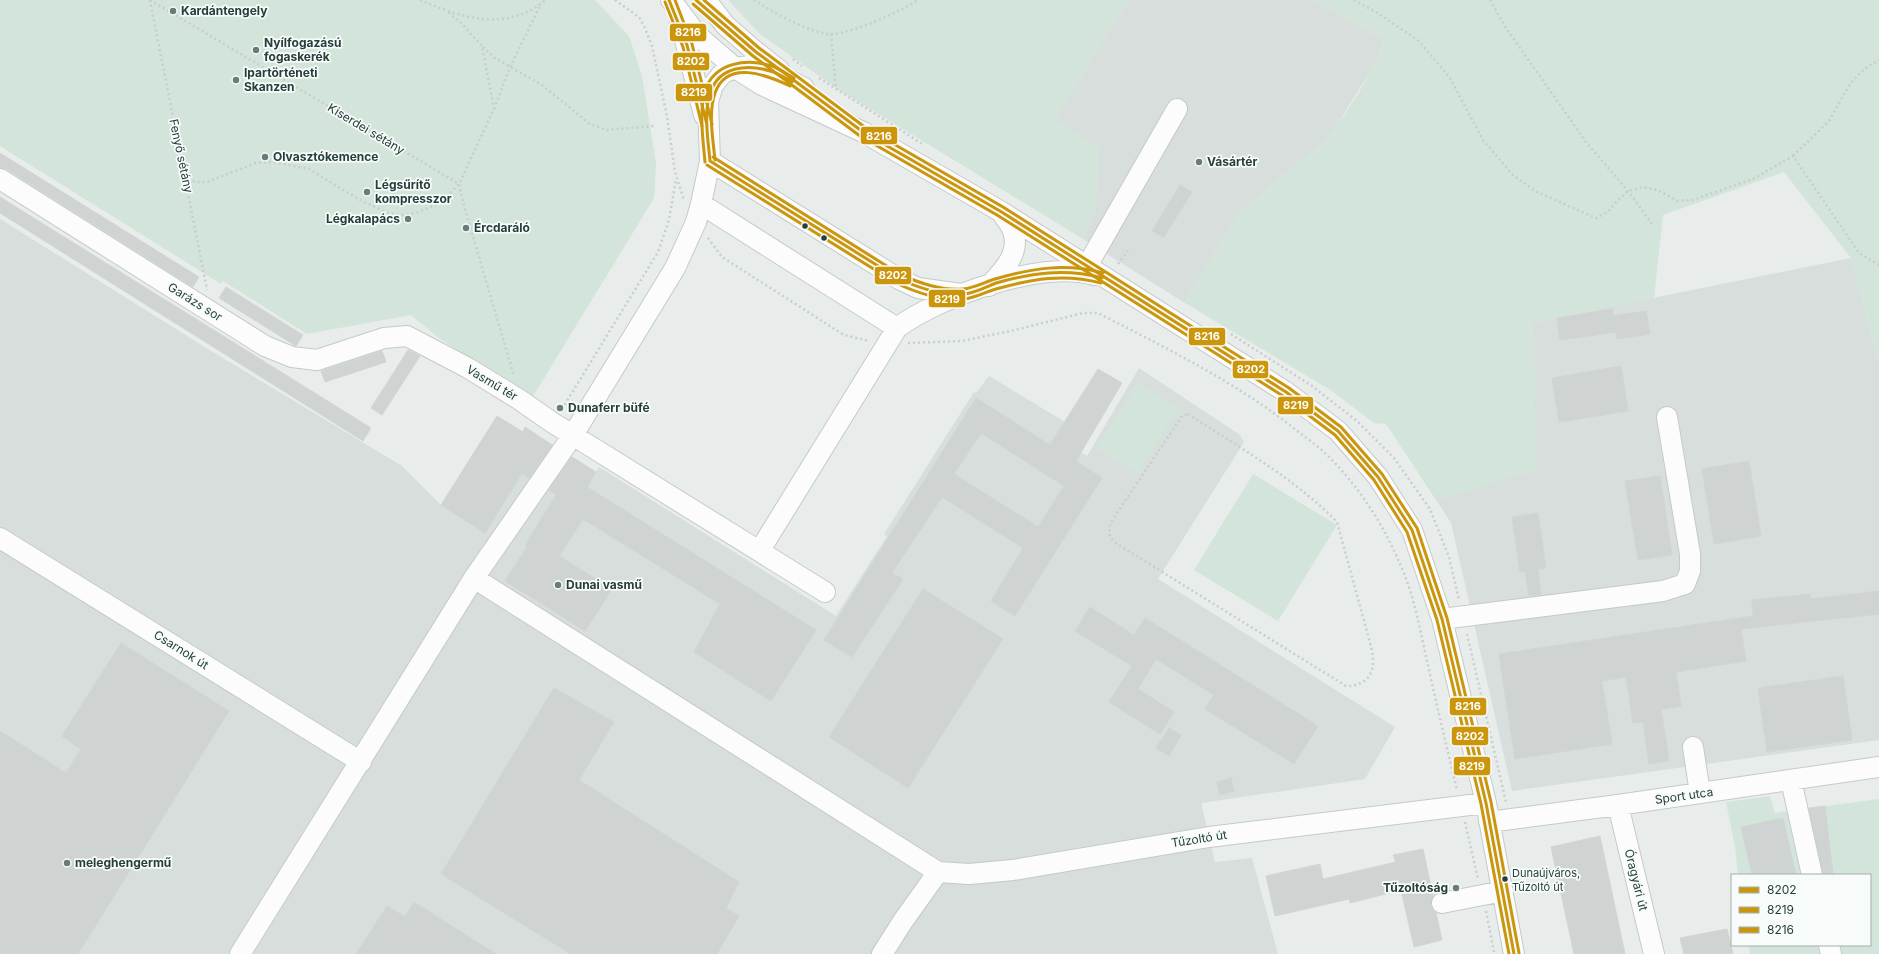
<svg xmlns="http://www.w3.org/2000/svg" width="1879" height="954" font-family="Inter,sans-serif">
	<rect width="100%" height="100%" fill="#e8edeb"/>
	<path fill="#d7dedb" d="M 1128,0 L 1313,0 L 1384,39 L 1375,64 L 1333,131 L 1322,143 L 1238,214 L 1185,303 L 1083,239 L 1097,205 L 1055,118 Z
		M 0,219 L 203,346 L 402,466 L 441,505 L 497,416 L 522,432 L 525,427 L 596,472 L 599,467 L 836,616 L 887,536 L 884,534 L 974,392 L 976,393 L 989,376 L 1065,422 L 1056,436 L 1087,456 L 1139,368 L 1240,435 L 1244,442 L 1158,579 L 1395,727 L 1365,779 L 1201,803 L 1215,862 L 1252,858 L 1278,954 L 0,954 Z
		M 1851,258 L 1879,366 L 1879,740 L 1512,791 L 1451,523 L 1412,462 L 1535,444 L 1534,322 Z"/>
	<path fill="#d3e4da" d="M 0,0 L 595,0 L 629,36 L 642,76 L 656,163 L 654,198 L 532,398 L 440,339 L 411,315 L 307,334 L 223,281 L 221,284 L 0,146 Z
		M 728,0 L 1128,0 L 1055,118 L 1099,147 L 1097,205 L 1083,239 L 839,90 L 760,34 Z
		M 1313,0 L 1879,0 L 1879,366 L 1851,258 L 1784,172 L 1663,215 L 1654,299 L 1534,322 L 1536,470 L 1436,500 L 1386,424 L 1374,423 L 1332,391 L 1185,303 L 1238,214 L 1322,143 C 1344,119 1375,70 1384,39 Z
		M 1138,383 L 1179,409 L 1137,474 L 1096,448 Z
		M 1253,474 L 1337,525 L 1278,621 L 1194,570 Z
		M 1770,796 L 1775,813 L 1879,799 L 1879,954 L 1750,954 L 1748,945 L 1870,945 L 1870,875 L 1738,875 L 1735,847 L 1726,802 Z"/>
	<path fill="#cfd4d2" stroke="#d1d5d4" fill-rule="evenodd" d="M 0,153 L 199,277 L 193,287 L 6,169 L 0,168 Z
		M 1180,185 L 1192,192 L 1164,237 L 1152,231 Z
		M 0,197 L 371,428 L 363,441 L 0,213 Z
		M 226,287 L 303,335 L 296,346 L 219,298 Z
		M 1612,309 L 1613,316 L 1646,311 L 1650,334 L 1617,339 L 1616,332 L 1560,340 L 1557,318 Z
		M 408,350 L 420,356 L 382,415 L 371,408 Z
		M 382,351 L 386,362 L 325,382 L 321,371 Z
		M 1621,366 L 1628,411 L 1559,422 L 1552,378 Z
		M 1098,369 L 1122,383 L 1076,461 L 1102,478 L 1015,616 L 991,601 L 1023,548 L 942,497 L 892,573 L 903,579 L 852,657 L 824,640 L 976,398 L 1050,445 ZM 981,433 L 1064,486 L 1038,527 L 954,474 Z
		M 497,416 L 523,432 L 525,427 L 552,445 L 529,478 L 522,473 L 485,533 L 441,505 Z
		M 572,457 L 596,472 L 587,487 L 816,630 L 771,701 L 694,652 L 720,604 L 583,519 L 559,556 L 612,589 L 585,631 L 505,581 L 527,547 L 525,545 L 556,495 L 549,490 Z
		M 1749,461 L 1761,536 L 1714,544 L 1702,469 Z
		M 1660,476 L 1672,555 L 1638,560 L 1625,481 Z
		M 1538,513 L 1546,568 L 1538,569 L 1541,594 L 1529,596 L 1525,571 L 1520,572 L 1512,517 Z
		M 923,589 L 1003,639 L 908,788 L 829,737 Z
		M 1879,591 L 1879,614 L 1741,629 L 1746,661 L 1676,672 L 1681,706 L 1661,709 L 1669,761 L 1649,764 L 1643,722 L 1633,723 L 1626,677 L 1602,681 L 1612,744 L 1515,759 L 1499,654 L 1753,616 L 1752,600 L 1810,594 L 1811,599 Z
		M 1090,607 L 1134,635 L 1145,618 L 1318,726 L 1294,764 L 1205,709 L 1214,695 L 1156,659 L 1138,689 L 1174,712 L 1160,734 L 1109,702 L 1132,666 L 1075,631 Z
		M 121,643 L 229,711 L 78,954 L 0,954 L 0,731 L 66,773 L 81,749 L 62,736 Z
		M 1843,676 L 1852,740 L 1767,752 L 1758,688 Z
		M 554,688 L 614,722 L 579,780 L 739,882 L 726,908 L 739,916 L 717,954 L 571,954 L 441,874 Z
		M 1169,728 L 1181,735 L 1169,756 L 1156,748 Z
		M 1231,778 L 1234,791 L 1220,795 L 1217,782 Z
		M 1825,806 L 1833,875 L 1823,875 L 1809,808 Z
		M 1783,818 L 1796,875 L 1752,875 L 1741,827 Z
		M 1600,836 L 1625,954 L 1574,954 L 1551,847 Z
		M 1423,849 L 1433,896 L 1431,906 L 1436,913 L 1442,940 L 1414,947 L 1401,890 L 1350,903 L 1349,899 L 1275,916 L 1266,876 L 1320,864 L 1323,879 L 1396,862 L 1393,855 Z
		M 414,902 L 496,954 L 356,954 L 387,906 L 405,917 Z
		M 1727,929 L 1733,954 L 1684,954 L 1680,938 Z"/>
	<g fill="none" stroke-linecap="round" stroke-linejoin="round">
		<g stroke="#c5cac8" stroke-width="22">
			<path id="minor" d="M 671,0 L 697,35 L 735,68 L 762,85 L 863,132 L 1000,211 L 1286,392 L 1338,431 L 1378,477 L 1412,530 L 1442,619 L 1486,803 L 1514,954
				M 706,0 L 725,25 L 756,52 L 779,70
				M 680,20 L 704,115
				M 710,161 L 899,279 L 918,288 L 961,294
				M 0,179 L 265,346 L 292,357 L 317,360 L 384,338 L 407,336 L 468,368 L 520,400 L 553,423 L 825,592
				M 701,204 L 897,328
				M 1087,266 L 1177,109
				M 989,286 C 1003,271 1021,253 1013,231 C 1011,225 1005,218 1001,212
				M 0,538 L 361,762
				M 760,550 L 897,328 C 938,297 1043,259 1094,275
				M 474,578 L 938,872 L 969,874 L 1013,870 L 1209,837 L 1486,803
				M 1442,619 L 1663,591 L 1685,584 L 1690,571 L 1690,554 L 1667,417
				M 1693,747 L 1700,793
				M 1791,780 L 1812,875
				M 1618,805 L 1654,954
				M 1489,822 L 1618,805 L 1879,767
				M 1442,903 L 1503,891
				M 1829,945 L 1831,954
				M 240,954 L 474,578 L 573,435 L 675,268 L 696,222 L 701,204 L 710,161 L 708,102 L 713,85 L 723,73 L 735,68 L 750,66 L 769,70 L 804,88
				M 882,954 L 903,921 L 938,872"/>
		</g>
		<path stroke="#c7cecd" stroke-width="2.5" stroke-dasharray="2 3" stroke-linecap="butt" d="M 150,0 L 459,184 L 464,206 L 514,376
			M 150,0 L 207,290
			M 420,0 C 463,18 505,33 546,0
			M 615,0 L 639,17 L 645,28 L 652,46 L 667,116 L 675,172 L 684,200
			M 754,0 C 768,10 816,36 832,34 C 856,32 897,13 918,0
			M 1354,0 L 1376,12 L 1419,41 L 1450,78 L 1483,140 L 1513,175 L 1537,192 L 1596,218 L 1608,212 L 1618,200 L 1628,191 L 1643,187 L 1657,190 L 1678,201 L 1693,200 L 1753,179 L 1793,156 L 1859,253 L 1879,265
			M 1490,0 L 1506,28 L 1586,142 L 1628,191 L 1652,224
			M 831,34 L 836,89
			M 483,47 L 495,58 L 542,85 L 590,124 L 606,130 L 654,126
			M 793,59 L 802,66
			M 819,78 L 924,145
			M 494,109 L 510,67 L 541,4
			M 1793,156 L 1829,121 L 1850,84 L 1864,69 L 1879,60
			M 185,175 L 188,179 L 197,182 L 207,182 L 256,163 L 273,162 L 309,169 L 358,199 L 388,213 L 401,215 L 416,213 L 442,202 L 459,184 L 494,109 L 482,46 L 461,23 L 447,11
			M 708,238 L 722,257 L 844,335 L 869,341
			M 1118,264 L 1128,251
			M 1231,334 L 1312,386 L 1357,421 L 1394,458 L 1430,509 L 1449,557 L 1459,600
			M 908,343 L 962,341 L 1015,330 L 1083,313 L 1098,313 C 1166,348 1236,382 1296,430 C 1306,438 1317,445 1326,454 C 1361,488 1387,530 1405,576 C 1416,604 1421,636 1428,665 C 1437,707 1447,748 1457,790
			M 562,409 L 658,252 L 669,220 L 676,179
			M 1188,414 C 1240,448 1294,478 1337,522 L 1372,650 C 1376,671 1369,686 1346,686 L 1114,542 C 1108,535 1109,531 1111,522 L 1182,416 Z
			M 1467,634 L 1506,802
			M 1465,822 L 1478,879
			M 1486,911 L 1494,952"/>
		<use href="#minor" stroke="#fcfcfc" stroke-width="20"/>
		<g stroke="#f7fbf9" stroke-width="6">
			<path id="bus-1" d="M 669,0 L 687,45 L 707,125
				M 696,0 L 756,52 L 863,132 L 1000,211 L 1286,392 L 1338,431 L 1378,477 L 1412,530 L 1442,619 L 1486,803 L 1514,954
				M 710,161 L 899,279 C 919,288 942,296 964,294 C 975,293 986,287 996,283 C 1032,273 1065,268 1102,278
				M 710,161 C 708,139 703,112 711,91 C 720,66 748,64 770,71 C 778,73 785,78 792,82"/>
		</g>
		<g stroke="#f7fbf9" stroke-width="6">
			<path id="bus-2" d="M 665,2 L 683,47 L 702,126
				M 693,4 L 753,56 L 860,136 L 997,215 L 1283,396 L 1335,435 L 1374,480 L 1407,532 L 1437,620 L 1481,804 L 1509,954
				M 715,160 C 713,139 708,113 715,93 C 727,59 767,75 790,86
				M 707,165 L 896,283 C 917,293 941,301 964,299 C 975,298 985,292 996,289 C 1032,279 1064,273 1101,283"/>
		</g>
		<g stroke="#f7fbf9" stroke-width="6">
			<path id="bus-3" d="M 675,0 L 692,44 L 712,124
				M 704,0 L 759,48 L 866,128 L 1003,207 L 1289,388 L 1341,427 L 1382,474 L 1417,528 L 1447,618 L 1491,802 L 1519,953
				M 713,157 L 901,275 C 920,283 942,291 963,289 C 974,288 985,282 995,279 C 1032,268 1066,263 1103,273
				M 705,162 C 703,139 699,113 705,91 C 714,62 747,58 772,66 C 780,69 787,74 794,78"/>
		</g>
		<use href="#bus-1" stroke="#cc960c" stroke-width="3"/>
		<use href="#bus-2" stroke="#cc960c" stroke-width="3"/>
		<use href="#bus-3" stroke="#cc960c" stroke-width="3"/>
	</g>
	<g fill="#6a7c79" stroke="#f7fbf9" stroke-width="1.5">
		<circle cx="173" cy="11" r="4"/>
		<circle cx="256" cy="50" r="4"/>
		<circle cx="236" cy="80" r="4"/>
		<circle cx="265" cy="157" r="4"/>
		<circle cx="1199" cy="162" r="4"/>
		<circle cx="367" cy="192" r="4"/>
		<circle cx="408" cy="219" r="4"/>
		<circle cx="466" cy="228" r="4"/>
		<circle cx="560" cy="408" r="4"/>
		<circle cx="558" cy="585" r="4"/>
		<circle cx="67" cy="863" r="4"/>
		<circle cx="1456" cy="888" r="4"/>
	</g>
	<g fill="#263f3b" stroke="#f7fbf9" stroke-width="1.5">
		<circle cx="805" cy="226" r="3.5"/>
		<circle cx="824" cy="238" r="3.5"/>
		<circle cx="1505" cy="879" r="3.5"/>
	</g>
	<g text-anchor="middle" stroke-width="3.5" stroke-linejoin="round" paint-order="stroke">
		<g font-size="11" fill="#263f3b" stroke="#f7fbf9" text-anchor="start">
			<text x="1512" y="877">Dunaújváros,<tspan x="1512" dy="14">Tűzoltó út</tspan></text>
		</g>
		<g font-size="12" font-weight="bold" fill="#263f3b" stroke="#f7fbf9" text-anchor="start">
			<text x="181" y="15">Kardántengely</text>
			<text x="264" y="47">Nyílfogazású<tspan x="264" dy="14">fogaskerék</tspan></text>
			<text x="244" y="77">Ipartörténeti<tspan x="244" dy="14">Skanzen</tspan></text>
			<text x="273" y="161">Olvasztókemence</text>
			<text x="1207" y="166">Vásártér</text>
			<text x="375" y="189">Légsűrítő<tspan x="375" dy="14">kompresszor</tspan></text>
			<text x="400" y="223" text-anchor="end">Légkalapács</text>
			<text x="474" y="232">Ércdaráló</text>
			<text x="568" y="412">Dunaferr büfé</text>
			<text x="566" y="589">Dunai vasmű</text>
			<text x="75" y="867">meleghengermű</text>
			<text x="1448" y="892" text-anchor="end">Tűzoltóság</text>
		</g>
		<g font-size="12" fill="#263f3b" stroke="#f7fbf9">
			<text transform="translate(366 129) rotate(31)" y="4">Kiserdei sétány</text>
			<text transform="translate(181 156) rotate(78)" y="4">Fenyő sétány</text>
			<text transform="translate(195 302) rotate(32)" y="4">Garázs sor</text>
			<text transform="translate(492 383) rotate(31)" y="4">Vasmű tér</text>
			<text transform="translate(181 650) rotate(32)" y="4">Csarnok út</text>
			<text transform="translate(1684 796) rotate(-8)" y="4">Sport utca</text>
			<text transform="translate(1199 839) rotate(-9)" y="4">Tűzoltó út</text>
			<text transform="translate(1636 880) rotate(76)" y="4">Óragyári út</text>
		</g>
	</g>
	<g stroke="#f7fbf9" stroke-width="1.5">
		<rect x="669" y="23" width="38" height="19" rx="4" fill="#cc960c"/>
		<rect x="672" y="52" width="38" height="19" rx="4" fill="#cc960c"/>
		<rect x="675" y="83" width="38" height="19" rx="4" fill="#cc960c"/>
		<rect x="860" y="126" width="38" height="19" rx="4" fill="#cc960c"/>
		<rect x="874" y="266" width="38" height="19" rx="4" fill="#cc960c"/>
		<rect x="928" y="289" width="38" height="19" rx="4" fill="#cc960c"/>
		<rect x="1188" y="327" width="38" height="19" rx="4" fill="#cc960c"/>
		<rect x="1232" y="360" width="37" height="19" rx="4" fill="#cc960c"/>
		<rect x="1277" y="396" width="37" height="19" rx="4" fill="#cc960c"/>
		<rect x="1449" y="697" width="38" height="19" rx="4" fill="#cc960c"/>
		<rect x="1451" y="726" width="38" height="20" rx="4" fill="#cc960c"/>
		<rect x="1453" y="756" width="38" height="20" rx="4" fill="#cc960c"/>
	</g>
	<g font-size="11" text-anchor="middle" font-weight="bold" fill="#fff">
		<text x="688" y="36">8216</text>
		<text x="691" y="65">8202</text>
		<text x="694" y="96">8219</text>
		<text x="879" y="140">8216</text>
		<text x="893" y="279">8202</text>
		<text x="947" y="303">8219</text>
		<text x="1207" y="340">8216</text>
		<text x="1251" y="373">8202</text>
		<text x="1296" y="409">8219</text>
		<text x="1468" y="710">8216</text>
		<text x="1470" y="740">8202</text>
		<text x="1472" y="770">8219</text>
	</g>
	<rect x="1731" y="874" width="140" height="72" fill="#f7fbf9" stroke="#a3b0ad"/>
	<rect x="1739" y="887" width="20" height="6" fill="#cc960c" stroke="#a3b0ad"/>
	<text x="1767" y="894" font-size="12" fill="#263f3b">8202</text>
	<rect x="1739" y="907" width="20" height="6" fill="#cc960c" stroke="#a3b0ad"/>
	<text x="1767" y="914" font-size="12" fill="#263f3b">8219</text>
	<rect x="1739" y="927" width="20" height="6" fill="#cc960c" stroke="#a3b0ad"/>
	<text x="1767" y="934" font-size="12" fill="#263f3b">8216</text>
</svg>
